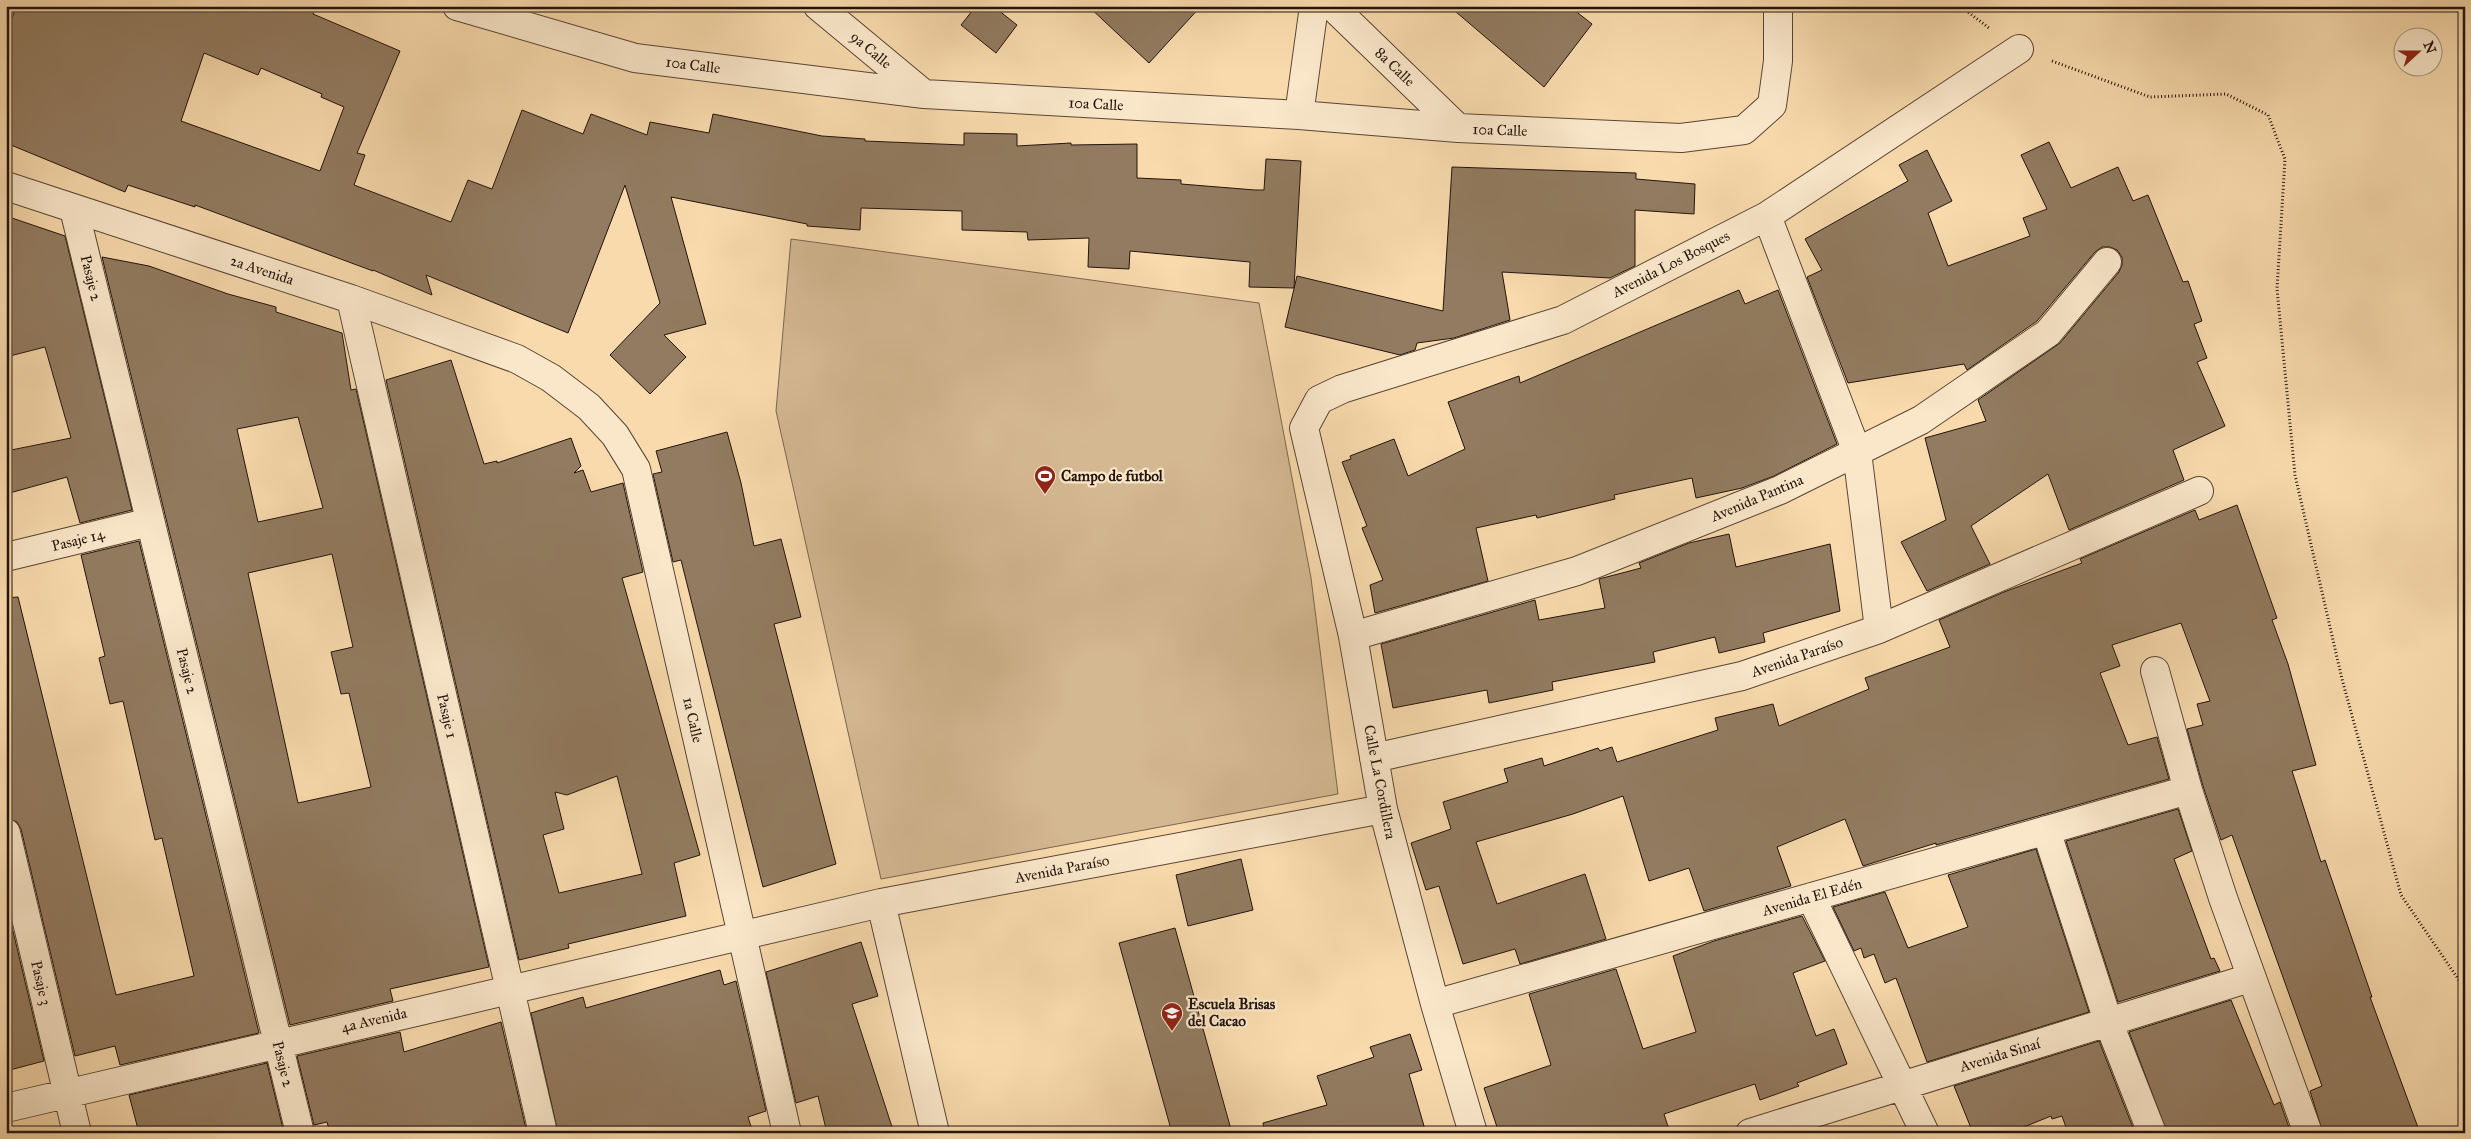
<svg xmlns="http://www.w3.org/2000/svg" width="2471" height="1139" font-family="'IM FELL Great Primer',serif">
	<rect width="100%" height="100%" fill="#f8daad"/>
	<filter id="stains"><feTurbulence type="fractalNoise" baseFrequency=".004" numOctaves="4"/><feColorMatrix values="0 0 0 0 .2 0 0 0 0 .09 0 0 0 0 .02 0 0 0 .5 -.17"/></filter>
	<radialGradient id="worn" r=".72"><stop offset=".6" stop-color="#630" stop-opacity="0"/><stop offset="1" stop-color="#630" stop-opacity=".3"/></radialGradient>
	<path fill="#d4b892" stroke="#7c664f" d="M 791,239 L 1259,303 L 1311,578 L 1338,794 L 881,879 L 776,411 Z"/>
	<path fill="#927b60" stroke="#23140c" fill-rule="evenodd" d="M 17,6 L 316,6 L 313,14 L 400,51 L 357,153 L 365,155 L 354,185 L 451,222 L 468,180 L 492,189 L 522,110 L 583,134 L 591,114 L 647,135 L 650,122 L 709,133 L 713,114 L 822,136 L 865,139 L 865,141 L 964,145 L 964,133 L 1017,134 L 1017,146 L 1071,143 L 1071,145 L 1137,144 L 1137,178 L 1181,180 L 1181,184 L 1255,190 L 1264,190 L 1266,159 L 1301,161 L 1294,288 L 1249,287 L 1250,262 L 1130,251 L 1129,269 L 1088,267 L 1089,238 L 1028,240 L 1027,232 L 962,230 L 962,211 L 861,208 L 860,230 L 807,226 L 807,224 L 671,197 L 706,324 L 664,335 L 686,357 L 650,394 L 610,355 L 660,303 L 625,185 L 568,333 L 426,275 L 432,295 L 373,270 L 373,271 L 195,205 L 195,207 L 128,185 L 125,192 L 6,143 L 6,32 ZM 204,53 L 258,75 L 261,68 L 322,94 L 321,97 L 344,107 L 320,171 L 181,121 Z
		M 976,6 L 993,6 L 1017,25 L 996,53 L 961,25 Z
		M 1088,6 L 1201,6 L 1149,63 Z
		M 1449,6 L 1569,6 L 1592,24 L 1544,87 Z
		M 2049,142 L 2071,188 L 2118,167 L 2133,201 L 2148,195 L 2183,282 L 2188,281 L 2202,321 L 2194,324 L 2207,358 L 2197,362 L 2225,426 L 2173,450 L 2184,480 L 2069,530 L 2048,474 L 1971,526 L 1990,564 L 1927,591 L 1901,542 L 1946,520 L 1925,438 L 1986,421 L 1978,400 L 2060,343 L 2119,272 L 2122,265 L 2122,257 L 2117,250 L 2110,247 L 2102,247 L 2095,252 L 2037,321 L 1967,370 L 1964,364 L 1848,383 L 1807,277 L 1822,270 L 1805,239 L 1908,181 L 1899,165 L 1927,150 L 1952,201 L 1928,213 L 1948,266 L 2030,236 L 2023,218 L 2047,209 L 2021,155 Z
		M 1452,167 L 1636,173 L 1636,179 L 1695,184 L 1694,214 L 1635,210 L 1635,266 L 1610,278 L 1502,272 L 1510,320 L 1454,338 L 1417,343 L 1415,350 L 1400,355 L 1285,327 L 1297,276 L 1443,311 Z
		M 6,216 L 65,236 L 132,510 L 80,523 L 67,477 L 6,494 L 6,451 L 71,438 L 45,347 L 6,357 Z
		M 102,257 L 149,266 L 228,294 L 276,307 L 276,312 L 342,333 L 351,390 L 356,389 L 489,967 L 390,989 L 393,1001 L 290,1025 ZM 298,417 L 323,508 L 258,522 L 237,429 ZM 332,554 L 353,647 L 331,652 L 341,694 L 349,693 L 371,787 L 298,803 L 248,573 Z
		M 1739,290 L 1745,304 L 1778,290 L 1837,444 L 1774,476 L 1742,488 L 1696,498 L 1692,478 L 1614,495 L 1615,499 L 1537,518 L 1536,515 L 1476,528 L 1488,581 L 1375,613 L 1370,585 L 1383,580 L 1362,528 L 1367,526 L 1342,462 L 1351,459 L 1350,456 L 1394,439 L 1408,476 L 1465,449 L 1448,402 L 1519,376 L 1520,383 Z
		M 451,360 L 484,464 L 497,461 L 497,463 L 571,438 L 581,466 L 574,473 L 583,470 L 591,492 L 623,483 L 643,572 L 622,578 L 700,855 L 674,863 L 686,916 L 568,944 L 569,948 L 519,960 L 386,380 ZM 617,776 L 642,874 L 559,893 L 543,835 L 564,829 L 555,792 L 567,795 Z
		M 727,432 L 741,483 L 754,546 L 781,539 L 801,617 L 774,624 L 836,864 L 763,887 L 681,560 L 673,562 L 653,474 L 662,472 L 656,451 Z
		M 2237,505 L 2277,618 L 2272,620 L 2288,664 L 2316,765 L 2292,771 L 2321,862 L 2325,860 L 2372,997 L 2370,997 L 2420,1133 L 2323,1133 L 2310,1091 L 2322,1086 L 2232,835 L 2221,840 L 2203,786 L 2187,729 L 2203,725 L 2197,704 L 2210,701 L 2181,623 L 2112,645 L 2120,666 L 2100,673 L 2128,745 L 2157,737 L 2169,779 L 1936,845 L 1936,843 L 1863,866 L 1845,819 L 1777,847 L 1791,886 L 1704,911 L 1689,868 L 1649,881 L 1623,796 L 1573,814 L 1476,842 L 1497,904 L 1585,874 L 1606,939 L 1520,964 L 1515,949 L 1463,964 L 1439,886 L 1426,890 L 1411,843 L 1451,829 L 1443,802 L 1508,782 L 1504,769 L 1542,758 L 1544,766 L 1598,748 L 1600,751 L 1612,747 L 1617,762 L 1718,730 L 1715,718 L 1773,704 L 1779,726 L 1869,689 L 1865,678 L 1950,647 L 1939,620 L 2004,592 L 2082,563 L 2080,559 L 2195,510 L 2199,520 Z
		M 1729,534 L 1736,567 L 1830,544 L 1840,611 L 1763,633 L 1765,642 L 1719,653 L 1715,637 L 1653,652 L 1655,662 L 1552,682 L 1553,690 L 1489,703 L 1487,690 L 1393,708 L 1381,644 L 1535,600 L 1539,620 L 1605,608 L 1599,579 L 1641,568 L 1639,563 L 1689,543 Z
		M 139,541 L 259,1033 L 120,1065 L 115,1046 L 75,1056 L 21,829 L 17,822 L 6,818 L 6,598 L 18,597 L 116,995 L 194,976 L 162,838 L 155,840 L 123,701 L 110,704 L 99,658 L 105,656 L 81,555 Z
		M 2178,809 L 2192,851 L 2174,859 L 2211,959 L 2214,958 L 2220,971 L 2118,1002 L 2066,841 Z
		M 2036,849 L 2089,1012 L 1927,1062 L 1896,978 L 1885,983 L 1874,954 L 1864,958 L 1861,948 L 1854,951 L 1833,907 L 1885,892 L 1908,948 L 1968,927 L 1948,875 Z
		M 1241,859 L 1253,910 L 1188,926 L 1176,875 Z
		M 6,902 L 44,1061 L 6,1071 Z
		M 1802,916 L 1825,961 L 1793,973 L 1816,1036 L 1834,1029 L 1847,1064 L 1797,1083 L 1799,1086 L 1760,1100 L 1755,1084 L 1664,1114 L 1670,1133 L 1499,1133 L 1484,1088 L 1551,1065 L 1529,994 L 1616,969 L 1643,1049 L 1696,1032 L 1673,956 L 1714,941 Z
		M 1175,928 L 1232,1133 L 1172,1133 L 1119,943 Z
		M 861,942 L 878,996 L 852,1004 L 894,1133 L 827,1133 L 818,1096 L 796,1103 L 766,972 Z
		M 720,970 L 724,985 L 736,981 L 766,1111 L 748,1117 L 753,1133 L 558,1133 L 531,1013 L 583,997 L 586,1008 Z
		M 2231,1000 L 2274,1105 L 2280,1102 L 2291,1133 L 2167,1133 L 2129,1032 Z
		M 501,1022 L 527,1133 L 330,1133 L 327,1122 L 314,1125 L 297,1056 L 400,1032 L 404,1052 Z
		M 1410,1034 L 1422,1070 L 1409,1074 L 1426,1133 L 1265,1133 L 1263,1123 L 1327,1105 L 1317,1076 L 1374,1057 L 1370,1047 Z
		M 2099,1041 L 2135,1133 L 2068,1133 L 2062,1116 L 2052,1119 L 2051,1116 L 2009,1133 L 1973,1133 L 1954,1086 Z
		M 267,1063 L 284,1133 L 139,1133 L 129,1095 Z"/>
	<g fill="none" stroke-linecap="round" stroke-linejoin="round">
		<g stroke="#584634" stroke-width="30">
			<path id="minor" d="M 457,6 L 635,58 L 924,94 L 1299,115 L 1458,128 L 1681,138 L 1744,130 L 1772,105 L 1778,61 L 1778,6
				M 818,6 L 924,94
				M 1332,6 L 1458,128
				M 1299,115 L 1314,6
				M 6,186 L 351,299 L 517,359 L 551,378 L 589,407 L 615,435 L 636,469 L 643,500 L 787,1133
				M 74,209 L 300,1133
				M 1767,216 L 1857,452 L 1879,629
				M 351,299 L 543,1133
				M 6,557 L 150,522
				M 1353,636 L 1577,571 L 1780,490 L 1921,420 L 2048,333 L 2107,262
				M 2155,671 L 2188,790 L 2223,898 L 2308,1133
				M 1374,758 L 1742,676 L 1879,629 L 2199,491
				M 2046,830 L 2108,1021 L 2152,1133
				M 6,833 L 77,1133
				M 1811,897 L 1925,1133
				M 881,903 L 935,1133
				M 1435,1004 L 2188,790
				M 6,1108 L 881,903 L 1383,809
				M 1473,1133 L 1435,1004 L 1383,809 L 1353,636 L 1304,428 L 1319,400 L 1342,389 L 1563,320 L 1767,216 L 2019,49
				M 1750,1133 L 2250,978"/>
		</g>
		<path stroke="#23140c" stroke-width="3" stroke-dasharray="1 2.5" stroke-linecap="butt" d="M 1960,6 L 1989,28
			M 2052,61 L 2150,97 L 2226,94 L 2268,115 L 2285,159 L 2277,289 L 2295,475 L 2342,679 L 2401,895 L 2465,989"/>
		<use href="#minor" stroke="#fae7ca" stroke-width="28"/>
	</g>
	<defs>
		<g id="stadium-pin" transform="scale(1.125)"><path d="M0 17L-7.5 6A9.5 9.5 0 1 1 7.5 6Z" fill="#8f2418" stroke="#fae7ca"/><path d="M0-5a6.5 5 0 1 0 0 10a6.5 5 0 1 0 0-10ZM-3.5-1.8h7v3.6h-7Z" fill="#fff"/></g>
		<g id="school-pin" transform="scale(1.125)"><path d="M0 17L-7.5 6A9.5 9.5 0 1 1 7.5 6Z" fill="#8f2418" stroke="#fae7ca"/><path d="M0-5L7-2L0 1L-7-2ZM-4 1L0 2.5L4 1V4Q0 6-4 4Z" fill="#fff"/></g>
	</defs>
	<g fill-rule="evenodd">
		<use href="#stadium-pin" x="1045" y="476"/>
		<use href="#school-pin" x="1172" y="1013"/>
	</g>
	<g text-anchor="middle" stroke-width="4.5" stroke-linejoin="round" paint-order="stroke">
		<g font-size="15" fill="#23140c" stroke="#fae7ca">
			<text transform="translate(871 50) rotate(40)" y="5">9a Calle</text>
			<text transform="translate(693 65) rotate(7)" y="5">10a Calle</text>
			<text transform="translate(1395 67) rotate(44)" y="5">8a Calle</text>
			<text transform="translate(1096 104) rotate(3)" y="5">10a Calle</text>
			<text transform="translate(1500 130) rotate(2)" y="5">10a Calle</text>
			<text transform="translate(1671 264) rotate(-27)" y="5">Avenida Los Bosques</text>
			<text transform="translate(262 270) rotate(18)" y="5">2a Avenida</text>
			<text transform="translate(91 278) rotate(76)" y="5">Pasaje 2</text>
			<text transform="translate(1757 498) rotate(-23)" y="5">Avenida Pantina</text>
			<text transform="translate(78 540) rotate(-14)" y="5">Pasaje 14</text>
			<text transform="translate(1797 657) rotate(-19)" y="5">Avenida Paraíso</text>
			<text transform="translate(187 671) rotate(76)" y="5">Pasaje 2</text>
			<text transform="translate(447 716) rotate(77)" y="5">Pasaje 1</text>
			<text transform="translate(693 720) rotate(77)" y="5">1a Calle</text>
			<text transform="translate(1380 782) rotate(79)" y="5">Calle La Cordillera</text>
			<text transform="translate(1062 869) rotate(-11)" y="5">Avenida Paraíso</text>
			<text transform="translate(1812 897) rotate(-16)" y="5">Avenida El Edén</text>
			<text transform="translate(41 983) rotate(77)" y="5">Pasaje 3</text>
			<text transform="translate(374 1020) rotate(-13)" y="5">4a Avenida</text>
			<text transform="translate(2000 1055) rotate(-17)" y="5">Avenida Sinaí</text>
			<text transform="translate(283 1064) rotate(76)" y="5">Pasaje 2</text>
		</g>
		<g font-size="15" font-weight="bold" fill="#23140c" stroke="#fae7ca" text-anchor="start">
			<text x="1061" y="481">Campo de futbol</text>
			<text x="1188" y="1009">Escuela Brisas<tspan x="1188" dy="17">del Cacao</tspan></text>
		</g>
	</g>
	<rect width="2471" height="1139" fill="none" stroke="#f8daad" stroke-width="25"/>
	<rect x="8" y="8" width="2456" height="1124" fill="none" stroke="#23140c" stroke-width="2.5"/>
	<rect x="12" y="12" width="2446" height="1114" fill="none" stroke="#23140c"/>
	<g transform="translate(2418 52) rotate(69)"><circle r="24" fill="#fae7ca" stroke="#a4937e"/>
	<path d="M0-4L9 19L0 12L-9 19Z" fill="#8f2418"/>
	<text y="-8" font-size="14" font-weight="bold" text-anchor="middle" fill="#23140c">N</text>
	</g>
	<rect width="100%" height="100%" filter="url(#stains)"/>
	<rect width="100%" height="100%" fill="url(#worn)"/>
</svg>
